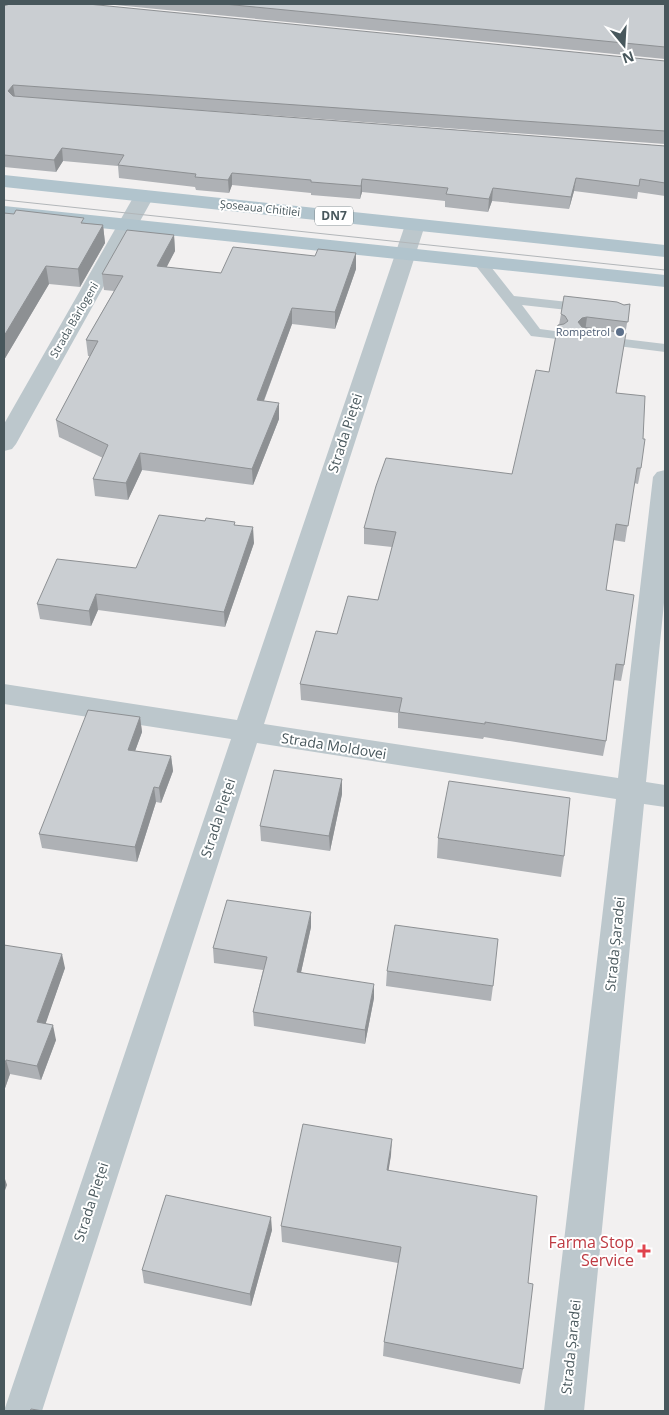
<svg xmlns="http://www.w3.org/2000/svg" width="669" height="1415" font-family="'Open Sans',sans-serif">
	<rect width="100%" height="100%" fill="#f2f0f0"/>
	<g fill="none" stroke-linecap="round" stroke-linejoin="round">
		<path fill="#bcc7cc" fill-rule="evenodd" d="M 479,257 L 484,258 L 514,296 L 586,304 L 591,305 L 593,308 L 591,311 L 586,312 L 522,305 L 540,329 L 562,332 L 564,335 L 562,338 L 557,339 L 531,336 L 472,261 Z
			M 599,336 L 665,344 L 665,352 L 594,343 L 592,340 L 594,337 Z"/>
		<path fill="#bcc7cc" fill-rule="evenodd" d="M 144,190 L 151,192 L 154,196 L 16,444 L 12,449 L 4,451 L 4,424 L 134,196 L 137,192 Z
			M 415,219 L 422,221 L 425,225 L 264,724 L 618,778 L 653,477 L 657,472 L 665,470 L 665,593 L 646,782 L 665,785 L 665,807 L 644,804 L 584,1411 L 544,1411 L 616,799 L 257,743 L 42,1411 L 4,1411 L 231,739 L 4,704 L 4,684 L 237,720 L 405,225 L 408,221 Z"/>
		<path fill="#b1c4cd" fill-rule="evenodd" d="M 4,175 L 665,245 L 665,257 L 4,187 Z
			M 4,206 L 665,275 L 665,287 L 4,218 Z"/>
		<path stroke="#b2b6b9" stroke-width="1" d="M 4,200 L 665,270"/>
	</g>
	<path fill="#aeb1b5" d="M 105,4 L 665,4 L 665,60 L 665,59 Z
		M 4,6 L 665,61 L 665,145 L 665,144 L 156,107 L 665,146 L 665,196 L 638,192 L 637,199 L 574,191 L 569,209 L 492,201 L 488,212 L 445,207 L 445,201 L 362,192 L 360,199 L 311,195 L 311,193 L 232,185 L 229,193 L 196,190 L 195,187 L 119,178 L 118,166 L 63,161 L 56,172 L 4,167 Z
		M 4,213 L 103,225 L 105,243 L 80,287 L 49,284 L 4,360 Z
		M 174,235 L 175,251 L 166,267 L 221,273 L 315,256 L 356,253 L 356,269 L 335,329 L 292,324 L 264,401 L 279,419 L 253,485 L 142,470 L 128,500 L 95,496 L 93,479 L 103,458 L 59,437 L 56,420 L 90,356 L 88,356 L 86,340 L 114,291 L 104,290 L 102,274 Z
		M 630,304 L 616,393 L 641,468 L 638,484 L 634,483 L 625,542 L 613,540 L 606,590 L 624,665 L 621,681 L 613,680 L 606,741 L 603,756 L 484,737 L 483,739 L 398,728 L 398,713 L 301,700 L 300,684 L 337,634 L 378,600 L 392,547 L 364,544 L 364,528 L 512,474 L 549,372 L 559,325 L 561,314 Z
		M 235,525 L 254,543 L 225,627 L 98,610 L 91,626 L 40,619 L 37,604 L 136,568 Z
		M 140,717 L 142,732 L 135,751 L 171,756 L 173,771 L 161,803 L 156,802 L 137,862 L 42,848 L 39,834 Z
		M 342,779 L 342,794 L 330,851 L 261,841 L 260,826 Z
		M 438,838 L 564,856 L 561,877 L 437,858 Z
		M 311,927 L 301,972 L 374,998 L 365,1044 L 254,1026 L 253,1012 L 263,970 L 214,963 L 213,948 Z
		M 4,945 L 65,968 L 45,1024 L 56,1040 L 41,1080 L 10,1074 L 4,1091 Z
		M 387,971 L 493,986 L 491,1001 L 386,986 Z
		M 391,1155 L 388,1170 L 528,1283 L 523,1369 L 520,1384 L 383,1356 L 384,1342 L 398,1263 L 282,1242 L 281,1226 Z
		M 272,1230 L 251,1306 L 144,1283 L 142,1270 Z"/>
	<path fill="#8d9093" d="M 13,85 L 15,97 L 10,103 L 8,91 Z
		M 62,148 L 63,161 L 56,172 L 54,160 Z
		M 232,173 L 232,185 L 229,193 L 228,180 Z
		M 576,178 L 574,191 L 569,209 L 571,197 Z
		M 362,179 L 362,192 L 360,199 L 361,186 Z
		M 493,188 L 492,201 L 488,212 L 489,199 Z
		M 103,225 L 105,243 L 80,287 L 78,269 Z
		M 174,235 L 175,251 L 159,282 L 157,266 Z
		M 356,253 L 356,269 L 335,329 L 335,312 Z
		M 46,266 L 49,284 L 4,360 L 4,336 Z
		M 292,308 L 292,324 L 258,416 L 257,400 Z
		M 587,317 L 585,332 L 578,322 L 582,318 Z
		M 279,403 L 279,419 L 253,485 L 252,469 Z
		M 140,453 L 142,470 L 128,500 L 126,483 Z
		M 253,527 L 254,543 L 225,627 L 224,612 Z
		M 96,594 L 98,610 L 91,626 L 89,611 Z
		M 140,717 L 142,732 L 130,765 L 128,750 Z
		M 171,756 L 173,771 L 161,803 L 159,788 Z
		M 342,779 L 342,794 L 330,851 L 329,836 Z
		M 154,787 L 156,802 L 137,862 L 135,847 Z
		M 311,912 L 311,927 L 298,986 L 297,972 Z
		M 62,954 L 65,968 L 41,1037 L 37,1022 Z
		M 374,984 L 374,998 L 365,1044 L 365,1030 Z
		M 53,1025 L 56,1040 L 41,1080 L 37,1066 Z
		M 6,1060 L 10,1074 L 4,1091 L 4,1066 Z
		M 392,1139 L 391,1155 L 386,1187 L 387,1170 Z
		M 4,1176 L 7,1185 L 4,1193 Z
		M 271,1217 L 272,1230 L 251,1306 L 250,1294 Z"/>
	<path fill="#caced2" stroke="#8d9093" d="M 10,4 L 88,4 L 665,61 L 665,131 L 13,85 L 8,91 L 13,96 L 665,146 L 665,183 L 640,179 L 639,186 L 576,178 L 571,197 L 493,188 L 489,199 L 446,194 L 448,188 L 362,179 L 361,186 L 311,182 L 311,180 L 232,173 L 228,180 L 195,177 L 196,174 L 118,165 L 124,155 L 62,148 L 54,160 L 4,155 L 4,6 Z
		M 224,4 L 665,4 L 665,47 Z
		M 16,210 L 84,218 L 81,223 L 103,225 L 78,269 L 46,266 L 4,336 L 4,213 L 14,214 Z
		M 127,230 L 174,235 L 157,266 L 221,273 L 233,247 L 315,256 L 318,249 L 356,253 L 335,312 L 292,308 L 257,400 L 279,403 L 252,469 L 140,453 L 126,483 L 93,479 L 108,445 L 56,420 L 98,341 L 86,340 L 123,276 L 102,274 Z
		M 564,296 L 617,302 L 624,305 L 630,304 L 628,322 L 587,317 L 582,318 L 578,322 L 582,327 L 626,333 L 616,393 L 645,396 L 643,439 L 645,439 L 641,468 L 637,468 L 628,526 L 616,524 L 606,590 L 634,595 L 624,665 L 616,664 L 606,741 L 485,722 L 485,724 L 399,712 L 402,698 L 300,684 L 316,631 L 337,634 L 348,596 L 378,600 L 396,532 L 364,528 L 376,486 L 386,458 L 512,474 L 536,370 L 549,372 L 558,325 L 564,324 L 568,321 L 565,316 L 561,314 Z
		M 159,515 L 205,521 L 206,518 L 235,522 L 234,525 L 253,527 L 224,612 L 96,594 L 89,611 L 37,604 L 57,559 L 136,568 Z
		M 88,710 L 140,717 L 128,750 L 171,756 L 159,788 L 154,787 L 135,847 L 39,834 Z
		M 274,770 L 342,779 L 329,836 L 260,826 Z
		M 449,781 L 570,798 L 564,856 L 438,838 Z
		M 227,900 L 311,912 L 297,972 L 374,984 L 365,1030 L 253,1012 L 267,957 L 213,948 Z
		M 395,925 L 498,939 L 493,986 L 387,971 Z
		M 4,945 L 62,954 L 37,1022 L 53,1025 L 37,1066 L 6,1060 L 4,1066 Z
		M 303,1124 L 392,1139 L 387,1170 L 537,1196 L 528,1283 L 533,1284 L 523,1369 L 384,1342 L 401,1247 L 281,1226 Z
		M 166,1195 L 271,1217 L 250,1294 L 142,1270 Z
		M 31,1409 L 43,1411 L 30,1411 Z"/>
	<circle fill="#5c6f8a" stroke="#fff" stroke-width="2" cx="620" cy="332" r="5"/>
	<path fill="#e0444e" stroke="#fff" stroke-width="2" d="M641.5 1243.5h5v5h5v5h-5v5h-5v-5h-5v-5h5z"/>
	<g text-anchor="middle" stroke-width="4" stroke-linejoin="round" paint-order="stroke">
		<g font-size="11" fill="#48575c" stroke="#fff">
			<text transform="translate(260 208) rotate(6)" y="4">Șoseaua Chitilei</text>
			<text transform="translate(74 320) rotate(-60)" y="4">Strada Bârlogeni</text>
		</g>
		<g font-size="11" fill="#4e5e75" stroke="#fff" text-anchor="end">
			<text x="610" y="336">Rompetrol</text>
		</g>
		<rect fill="#fff" stroke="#7f898d" stroke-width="1" x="315" y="206.5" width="38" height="19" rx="4"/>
		<g font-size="12" font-weight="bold" fill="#48575c">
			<text x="334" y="220">DN7</text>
		</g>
		<g font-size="14" fill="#48575c" stroke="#fff">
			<text transform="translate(345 433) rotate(-72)" y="5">Strada Pieței</text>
			<text transform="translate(334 746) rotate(9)" y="5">Strada Moldovei</text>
			<text transform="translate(218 818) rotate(-72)" y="5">Strada Pieței</text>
			<text transform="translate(615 944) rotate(-84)" y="5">Strada Șaradei</text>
			<text transform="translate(91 1202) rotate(-72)" y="5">Strada Pieței</text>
			<text transform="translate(571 1347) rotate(-84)" y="5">Strada Șaradei</text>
		</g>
		<g font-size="16" fill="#be3a42" stroke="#fff" text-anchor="end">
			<text x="634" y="1248">Farma Stop<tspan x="634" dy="18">Service</tspan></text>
		</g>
	</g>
	<rect width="669" height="1415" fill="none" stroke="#48575c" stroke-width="10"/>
	<g transform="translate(624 45) rotate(162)" stroke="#ffffff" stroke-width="4" paint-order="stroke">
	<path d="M0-4L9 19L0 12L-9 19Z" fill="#48575c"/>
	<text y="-8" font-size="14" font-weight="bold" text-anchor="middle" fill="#48575c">N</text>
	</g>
</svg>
